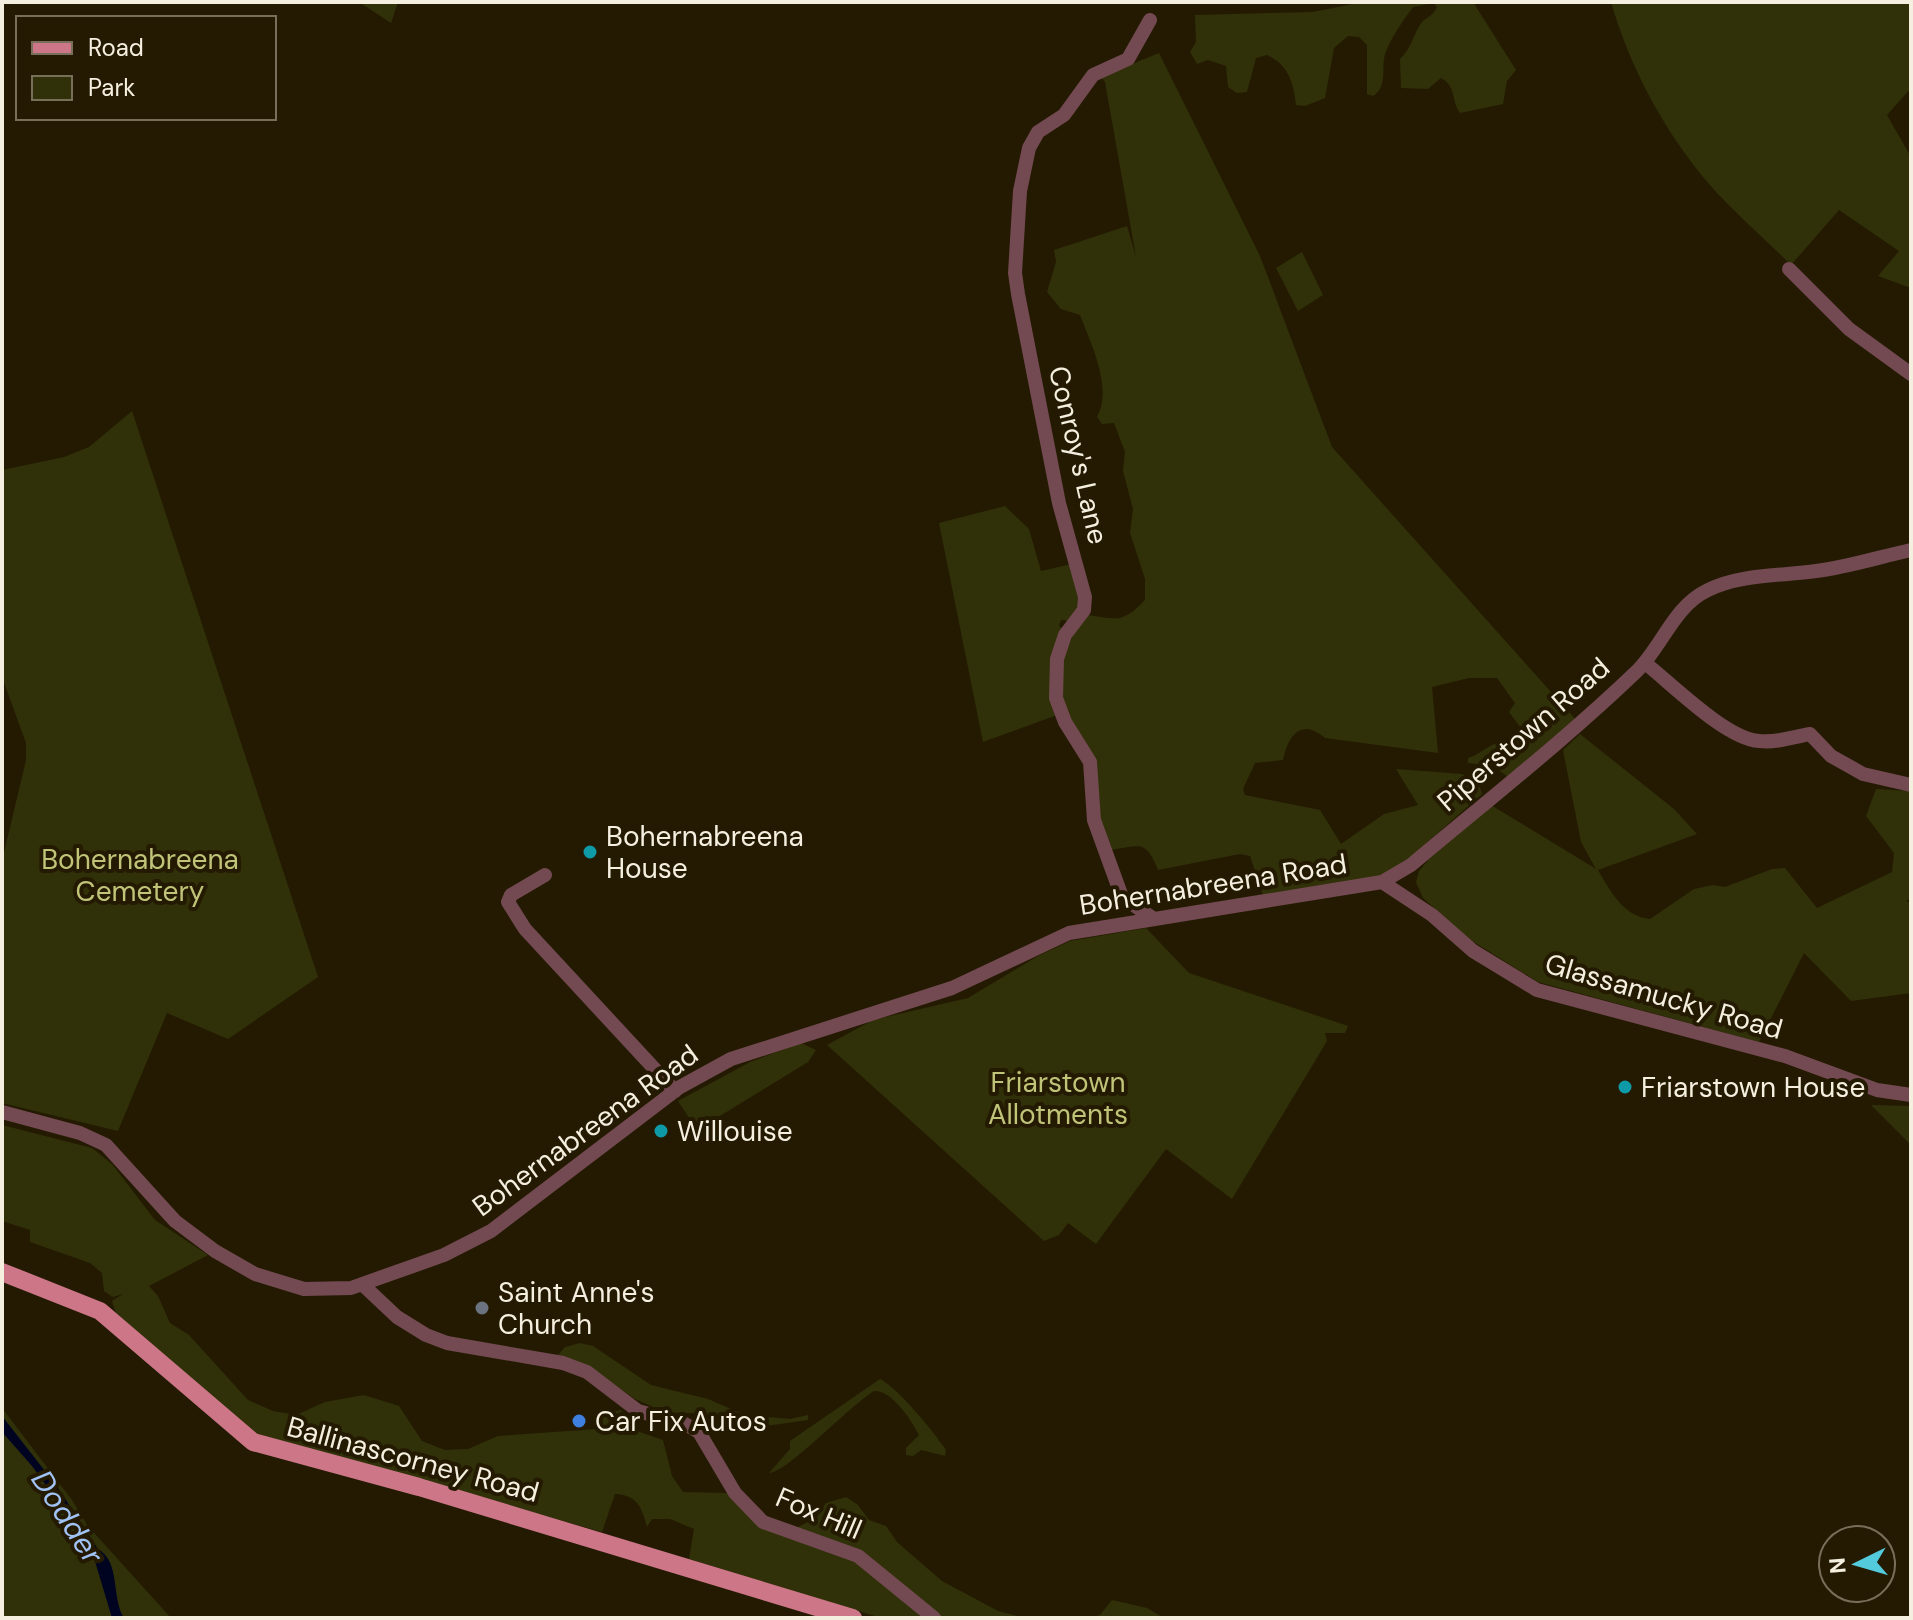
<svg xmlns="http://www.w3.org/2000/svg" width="1913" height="1620" font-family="'DM Sans',sans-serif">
	<rect width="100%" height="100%" fill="#241a02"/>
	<path fill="#303109" d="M 359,2 L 398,2 L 391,23 Z
		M 1363,2 L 1473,2 L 1516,70 L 1507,81 L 1503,104 L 1460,113 C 1451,101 1457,87 1441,78 L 1428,89 L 1401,88 L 1400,59 C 1412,48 1413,34 1422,22 C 1428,16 1433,16 1437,7 L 1434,3 L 1413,7 C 1403,21 1391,37 1385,54 C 1381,68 1388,87 1373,96 L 1367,94 L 1367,45 L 1359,37 L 1348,36 L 1334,48 L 1325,98 L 1305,106 L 1296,105 C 1294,83 1288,64 1267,55 L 1256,58 L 1247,92 L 1237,93 L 1228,87 L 1226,66 L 1208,60 L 1197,64 L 1190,52 L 1196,42 L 1195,15 L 1313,12 Z
		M 1611,2 L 1911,2 L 1911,88 L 1887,115 L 1911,157 L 1911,288 L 1878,276 L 1899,251 L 1839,210 L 1791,265 C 1761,235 1725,205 1699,172 C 1659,121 1629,64 1611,2 Z
		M 1159,53 L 1260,256 L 1332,447 L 1577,721 L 1509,778 L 1494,766 L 1468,763 L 1468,758 C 1485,753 1496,736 1517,741 L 1523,731 L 1509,712 L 1515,703 L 1497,678 L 1469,678 L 1432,687 L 1438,753 L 1325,738 C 1301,717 1288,736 1283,760 L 1255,763 L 1243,789 L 1245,795 L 1320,810 L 1341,844 L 1384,814 L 1418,805 L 1396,769 L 1462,774 L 1478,782 L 1482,794 L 1398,868 L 1378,878 L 1264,898 L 1250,856 L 1240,854 L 1158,870 C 1145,837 1139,847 1108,850 C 1097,823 1102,794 1095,766 C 1091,749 1080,737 1072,723 C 1050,688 1063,644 1087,615 C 1117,619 1122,624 1145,600 L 1145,579 L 1130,533 L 1133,509 L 1123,471 L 1125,452 L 1114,423 L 1102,424 L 1097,417 C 1113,388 1091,344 1080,315 L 1061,309 L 1047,292 L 1056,262 L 1054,250 L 1127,226 L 1136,257 L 1105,82 L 1101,77 Z
		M 1302,252 L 1323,295 L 1298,311 L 1276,268 Z
		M 132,411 L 318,977 L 228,1039 L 167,1013 L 118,1131 L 2,1103 L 2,861 L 26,760 L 26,743 L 2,677 L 2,470 L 64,457 L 89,447 Z
		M 1005,506 L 1029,529 L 1041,571 L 1072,564 L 1081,604 L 1069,621 L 1061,620 L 1059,626 L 1063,630 L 1057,715 L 983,742 L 939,523 Z
		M 1580,734 L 1674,809 L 1697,834 L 1598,870 C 1611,892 1623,916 1650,919 L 1694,889 L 1713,885 L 1725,887 L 1772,869 L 1785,868 L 1817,908 L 1892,872 L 1894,853 L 1866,816 L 1876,789 L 1911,791 L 1911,900 L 1906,900 L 1911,905 L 1911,993 L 1851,1001 L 1804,953 L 1759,1042 L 1538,982 L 1469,939 L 1423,898 L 1416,882 L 1419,871 L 1430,858 L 1491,805 L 1596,869 L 1581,842 L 1563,750 Z
		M 1146,928 L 1189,973 L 1348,1026 L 1345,1033 L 1325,1033 L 1327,1041 L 1232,1199 L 1166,1149 L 1096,1244 L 1068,1223 L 1059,1235 L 1044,1241 L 827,1045 L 873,1020 L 968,998 L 1038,956 L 1070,941 Z
		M 801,1043 L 816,1050 L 808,1062 L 697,1130 L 678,1101 L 750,1062 Z
		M 1871,1105 L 1911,1106 L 1911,1145 Z
		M 2,1125 L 92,1148 L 112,1164 L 155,1220 L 208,1255 L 149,1286 L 158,1296 L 170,1323 L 189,1335 L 248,1400 L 273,1411 L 296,1415 L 325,1402 L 364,1395 L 399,1406 L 422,1441 L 445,1450 L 468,1449 L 498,1436 L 596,1429 L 596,1415 L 621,1410 L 637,1431 L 663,1440 L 672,1476 L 683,1492 L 727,1493 L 785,1534 L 817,1517 L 826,1503 L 846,1497 L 858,1505 L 869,1520 L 886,1526 L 897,1542 L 942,1581 L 998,1611 L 1025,1618 L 881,1618 L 689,1559 L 694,1529 L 670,1519 L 652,1519 L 647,1527 C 642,1507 637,1495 615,1494 L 602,1532 L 250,1432 L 116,1313 L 112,1301 L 123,1294 L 113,1297 L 104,1291 L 102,1273 L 90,1263 L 30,1242 L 30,1230 L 2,1221 Z
		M 580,1343 L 593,1346 L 651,1385 L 708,1399 L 745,1415 L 790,1419 L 808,1415 L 808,1420 L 766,1426 L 697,1413 L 667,1413 L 635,1399 L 587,1365 L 558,1355 L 565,1347 Z
		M 880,1379 C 898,1388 934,1432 946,1450 L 945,1456 L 921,1450 L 913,1456 L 906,1455 L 906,1448 L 919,1435 C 911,1420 892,1390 874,1391 C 849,1406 787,1473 769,1473 L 790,1449 L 790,1441 Z
		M 2,1408 L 72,1500 L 87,1525 L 171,1618 L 2,1618 Z
		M 1112,1600 L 1147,1608 L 1164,1618 L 1088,1618 L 1100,1615 Z"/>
	<path fill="#000421" d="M 2,1416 L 56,1485 L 98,1549 C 121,1562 111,1598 124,1618 L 112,1618 L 91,1548 L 32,1466 L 2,1432 Z"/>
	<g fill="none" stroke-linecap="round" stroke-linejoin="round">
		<path stroke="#734a51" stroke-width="14" d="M 1150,20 L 1128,59 L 1093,75 L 1064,115 L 1038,132 L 1029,148 L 1020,191 L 1015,273 L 1018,294 L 1059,503 L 1085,597 L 1084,610 L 1065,635 L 1057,659 L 1056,698 L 1065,722 L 1090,762 L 1094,820 L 1122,897 L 1154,919
			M 1789,269 L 1849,329 L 1911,374
			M 1645,663 C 1672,684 1726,739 1759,741 C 1777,743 1793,737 1810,734 L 1831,756 L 1863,774 L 1911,785
			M 545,875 L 511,895 L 508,902 L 525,929 L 675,1091
			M 1382,882 L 1432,915 L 1473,951 L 1537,990 L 1785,1056 L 1877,1090 L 1911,1095
			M 2,1112 L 80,1133 L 106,1145 L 175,1221 L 215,1251 L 255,1274 L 304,1289 L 351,1288 L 444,1255 L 491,1231 L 680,1087 L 731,1059 L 952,988 L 1069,933 L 1382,882 L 1411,865 C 1487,801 1565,740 1637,671 C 1663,645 1674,606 1708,590 C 1740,574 1781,576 1816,571 C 1848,567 1879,557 1911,550
			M 363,1285 L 397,1317 L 426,1335 L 447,1343 L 563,1363 L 587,1372 L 638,1411 L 685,1424 L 699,1432 L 735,1493 L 763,1522 L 858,1556 L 934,1618"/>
		<path stroke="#cc7688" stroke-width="18" d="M 2,1272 L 100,1311 L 253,1442 L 419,1487 L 853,1618"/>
	</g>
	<g fill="#0f9aa8" stroke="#241a02" stroke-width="3">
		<circle cx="590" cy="852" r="8"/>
		<circle cx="1625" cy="1087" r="8"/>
		<circle cx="661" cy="1131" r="8"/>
	</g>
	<circle fill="#6b7280" stroke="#241a02" stroke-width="3" cx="482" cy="1308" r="8"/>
	<circle fill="#3f7fe0" stroke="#241a02" stroke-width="3" cx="579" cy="1421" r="8"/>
	<g text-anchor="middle" stroke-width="8" stroke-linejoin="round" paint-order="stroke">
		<g font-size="28" fill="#f5efdf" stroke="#241a02">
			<text transform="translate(1079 455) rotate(77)" y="10">Conroy's Lane</text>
			<text transform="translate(1523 734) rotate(-41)" y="10">Piperstown Road</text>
			<text transform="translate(1213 884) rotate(-9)" y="10">Bohernabreena Road</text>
			<text transform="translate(1664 996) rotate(16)" y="10">Glassamucky Road</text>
			<text transform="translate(585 1130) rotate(-36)" y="10">Bohernabreena Road</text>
			<text transform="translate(413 1459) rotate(15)" y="10">Ballinascorney Road</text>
			<text transform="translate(819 1513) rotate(23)" y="10">Fox Hill</text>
		</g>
		<g font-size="28" fill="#f5efdf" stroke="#241a02" text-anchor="start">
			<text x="606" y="846">Bohernabreena<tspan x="606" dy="32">House</tspan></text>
			<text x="1641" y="1097">Friarstown House</text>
			<text x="677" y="1141">Willouise</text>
			<text x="498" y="1302">Saint Anne's<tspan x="498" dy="32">Church</tspan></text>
			<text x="595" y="1431">Car Fix Autos</text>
		</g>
		<g font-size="28" fill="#c0c478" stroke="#241a02">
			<text x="140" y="869">Bohernabreena<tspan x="140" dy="32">Cemetery</tspan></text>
			<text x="1058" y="1092">Friarstown<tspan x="1058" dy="32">Allotments</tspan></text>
		</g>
		<g font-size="30" font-style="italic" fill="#a0c2f4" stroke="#241a02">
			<text transform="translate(67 1517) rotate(57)" y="10">Dodder</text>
		</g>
	</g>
	<rect width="1913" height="1620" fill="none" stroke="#f5efdf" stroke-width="8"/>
	<rect x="16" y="16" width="260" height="104" fill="#241a02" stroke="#786f5a" stroke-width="2"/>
	<rect x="32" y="42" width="40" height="12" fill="#cc7688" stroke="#786f5a" stroke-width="2"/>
	<text x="88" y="56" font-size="24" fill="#f5efdf">Road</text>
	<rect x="32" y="76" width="40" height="24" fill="#303109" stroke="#786f5a" stroke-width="2"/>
	<text x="88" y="96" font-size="24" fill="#f5efdf">Park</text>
	<g transform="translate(1857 1564) rotate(265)"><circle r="38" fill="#241a02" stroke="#786f5a" stroke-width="2"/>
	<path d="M0-6L14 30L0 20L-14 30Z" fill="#54cadd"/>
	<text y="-12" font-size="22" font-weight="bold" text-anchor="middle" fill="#f5efdf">N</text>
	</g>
</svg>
